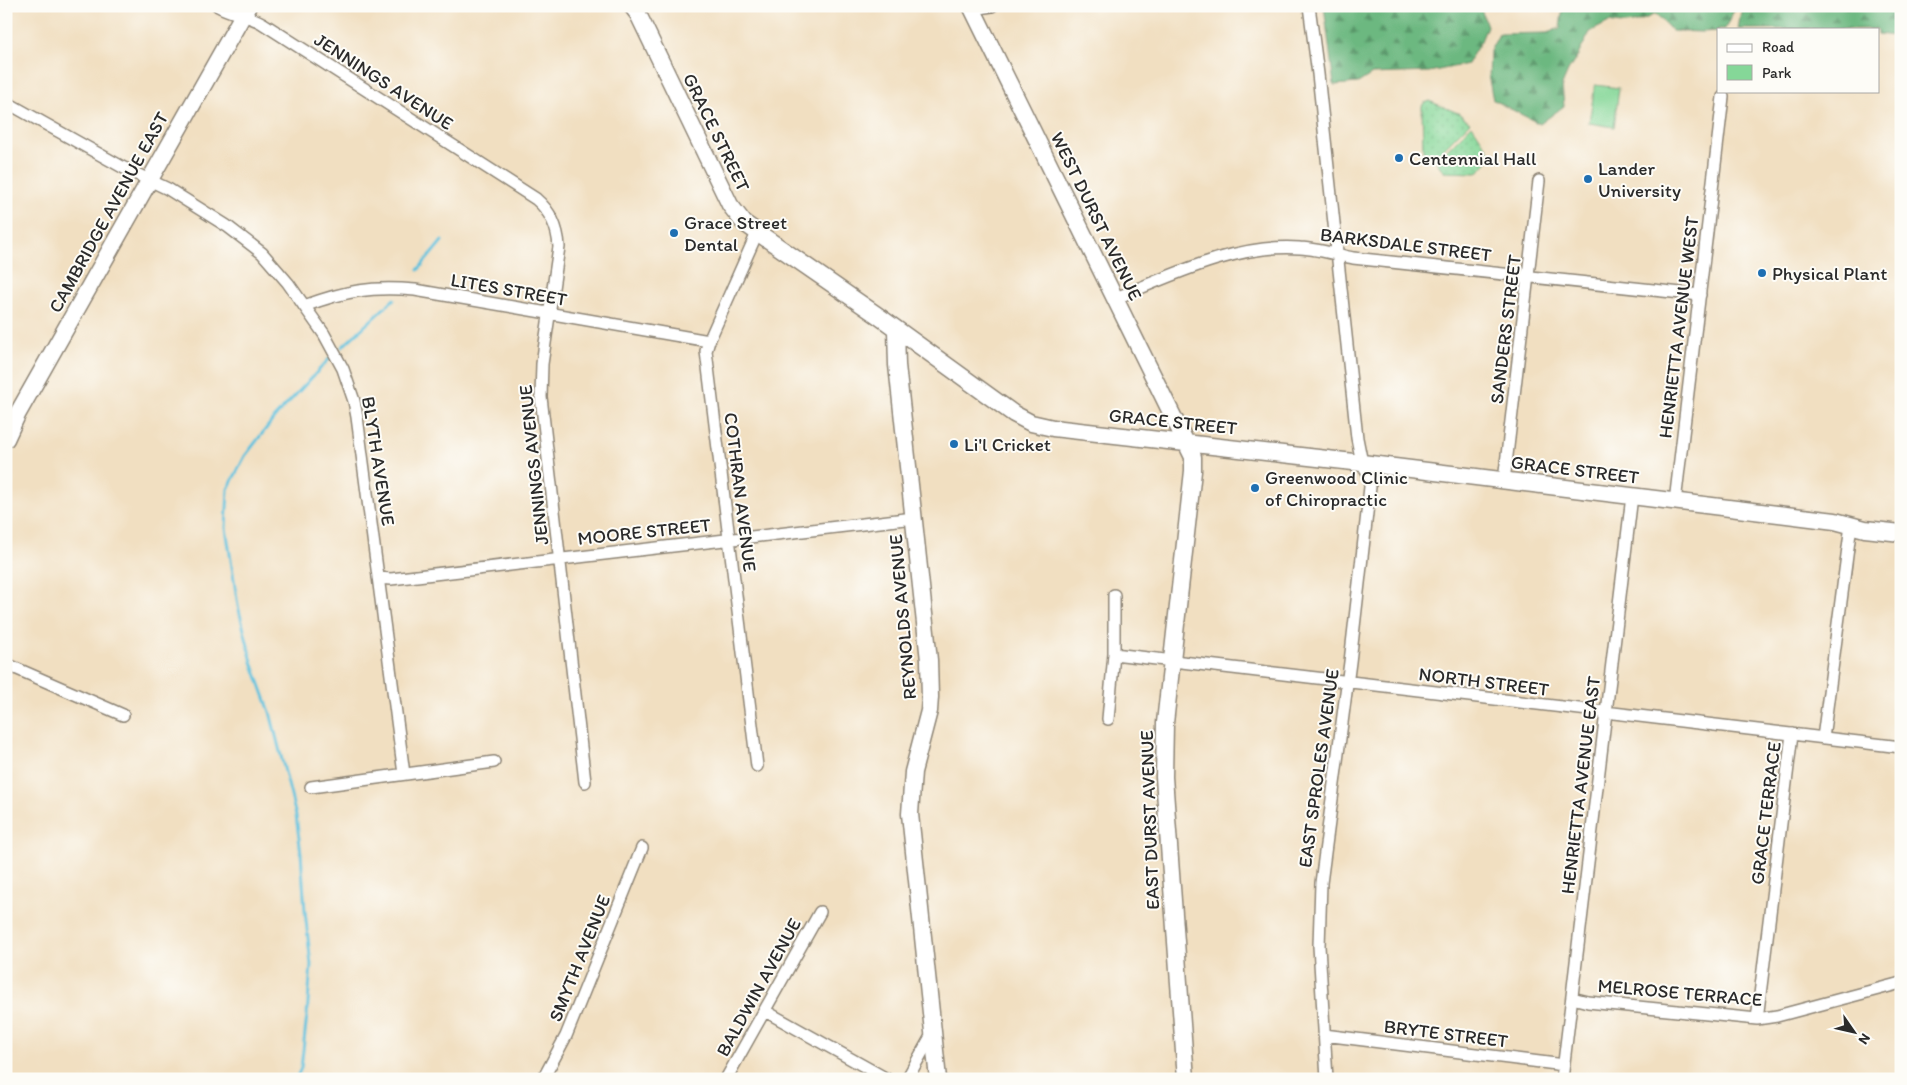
<svg xmlns="http://www.w3.org/2000/svg" width="1907" height="1085" font-family="Itim,sans-serif">
	<defs>
		<pattern id="green-dots" width="8" height="8" patternUnits="userSpaceOnUse" patternTransform="scale(1.25)"><rect width="8" height="8" fill="#85d798"/><path d="M2 2h.1M6 6h.1" fill="none" stroke="#73b983" stroke-width="1.8" stroke-linecap="round"/></pattern>
		<pattern id="forest-firs" width="22" height="20" patternUnits="userSpaceOnUse" patternTransform="scale(1.25)"><rect width="22" height="20" fill="#6cb880"/><path d="M5 1l3.5 6h-7zM16 11l3.5 6h-7z" fill="#599669"/></pattern>
	</defs>
	<rect width="100%" height="100%" fill="#fdfcf7"/>
	<filter id="ink" filterUnits="userSpaceOnUse"><feTurbulence type="fractalNoise" baseFrequency=".02" numOctaves="2"/><feDisplacementMap in="SourceGraphic" scale="10" xChannelSelector="R" yChannelSelector="G"/><feConvolveMatrix kernelMatrix="1 2 1 2 8 2 1 2 1" color-interpolation-filters="sRGB"/></filter>
	<filter id="wash" filterUnits="userSpaceOnUse"><feTurbulence type="fractalNoise" baseFrequency=".0096" numOctaves="4" result="noise"/><feDisplacementMap in="SourceGraphic" scale="20" xChannelSelector="R" yChannelSelector="G"/><feGaussianBlur stdDeviation="1.12" result="paint"/><feColorMatrix in="noise" values="0 0 0 0 0 0 0 0 0 0 0 0 0 0 0 0 0 1.4 0 .05"/><feComposite in="paint" operator="in"/></filter>
	<g filter="url(#wash)">
		<rect width="100%" height="100%" fill="#f1dfc1"/>
		<path fill="url(#green-dots)" stroke="#588162" d="M 1429,101 L 1458,113 L 1470,122 L 1434,158 L 1423,152 L 1422,106 L 1424,103 Z
			M 1472,125 L 1491,154 L 1490,160 L 1477,173 L 1444,172 L 1436,161 Z"/>
		<path fill="url(#forest-firs)" stroke="#4c7256" d="M 1324,6 L 1480,6 L 1487,26 L 1481,41 L 1467,64 L 1429,72 L 1372,74 L 1358,83 L 1334,85 Z
			M 1563,6 L 1736,6 L 1725,29 L 1718,29 L 1718,31 L 1702,32 L 1672,31 L 1656,14 C 1637,22 1630,27 1609,22 L 1590,32 L 1578,55 L 1568,71 L 1562,85 L 1564,106 L 1540,124 L 1493,100 L 1489,80 L 1490,51 L 1499,34 L 1547,33 L 1560,28 Z
			M 1742,6 L 1886,6 L 1901,14 L 1901,37 L 1878,34 L 1878,29 L 1738,29 Z"/>
		<path fill="#85d798" stroke="#588162" d="M 1595,85 L 1619,88 L 1614,127 L 1589,123 Z"/>
		<g fill="none" stroke-linecap="round" stroke-linejoin="round">
			<path stroke="#5fc1dd" stroke-width="3" d="M 418,270 L 442,241
				M 342,347 L 394,299
				M 296,1079 L 301,1068 L 307,1015 L 311,965 L 305,911 L 301,853 L 296,816 L 270,712 L 252,662 L 238,606 L 226,528 L 228,489 L 245,456 L 275,417 L 331,357"/>
		</g>
	</g>
	<g filter="url(#ink)">
		<g fill="none" stroke-linecap="round" stroke-linejoin="round">
			<g stroke="#8e8576" stroke-width="14">
				<path id="street" d="M 218,6 C 232,14 248,15 262,23 L 536,199 C 551,212 558,228 559,247 L 542,364 L 541,397 L 585,782
					M 1309,6 L 1318,74 L 1357,438 L 1362,463 L 1369,475 L 1370,487 L 1350,662 L 1321,883 L 1319,946 L 1327,1079
					M 972,9 L 992,6
					M 6,102 L 124,168 L 168,189 L 227,226 L 262,253 L 288,283 L 324,334 L 343,369 L 354,401 L 357,417 L 404,774
					M 757,233 L 709,341 L 706,351 L 757,766
					M 1114,299 C 1172,275 1237,243 1300,248 C 1318,249 1335,254 1353,258 L 1700,295
					M 304,306 C 345,291 371,286 415,290 L 709,341
					M 1504,481 L 1539,181
					M 1675,502 L 1723,97
					M 378,578 L 391,579 L 914,518
					M 1114,654 L 1901,747
					M 6,664 L 123,715
					M 1108,719 L 1114,654 L 1114,595
					M 1823,738 L 1851,525
					M 311,787 L 494,762
					M 1572,998 L 1588,1002 L 1757,1019 L 1777,1016 L 1901,983
					M 765,1011 L 887,1079
					M 1757,1019 L 1792,734
					M 1324,1035 L 1564,1065
					M 543,1079 L 566,1036 L 642,848
					M 726,1079 L 820,912
					M 907,1079 L 934,1031
					M 1562,1079 L 1632,496"/>
			</g>
			<g stroke="#8e8576" stroke-width="19">
				<path id="secondary" d="M 632,6 L 638,14 L 730,205 L 744,223 L 877,315 L 1014,414 L 1031,423 L 1053,428 L 1362,463 L 1835,521 L 1865,529 L 1901,533
					M 971,6 L 1193,457 L 1193,471 L 1165,723 L 1164,777 L 1186,1079
					M 896,330 L 897,365 L 929,660 L 930,697 L 929,711 L 913,772 L 910,814 L 938,1079
					M 6,439 L 18,413 L 248,6"/>
			</g>
			<use href="#street" stroke="#fff" stroke-width="11"/>
			<use href="#secondary" stroke="#fff" stroke-width="16"/>
		</g>
	</g>
	<g fill="#1f6fb2" stroke="#fdfcf7" stroke-width="2">
		<circle cx="1399" cy="158" r="5"/>
		<circle cx="1588" cy="179" r="5"/>
		<circle cx="674" cy="233" r="5"/>
		<circle cx="1762" cy="273" r="5"/>
		<circle cx="954" cy="444" r="5"/>
		<circle cx="1255" cy="488" r="5"/>
	</g>
	<g text-anchor="middle" stroke-width="4" stroke-linejoin="round" paint-order="stroke">
		<g font-size="19" fill="#2b2b2b" stroke="#fdfcf7">
			<text transform="translate(384 81) rotate(33)" y="7">JENNINGS AVENUE</text>
			<text transform="translate(717 132) rotate(64)" y="7">GRACE STREET</text>
			<text transform="translate(108 212) rotate(-61)" y="7">CAMBRIDGE AVENUE EAST</text>
			<text transform="translate(1097 216) rotate(64)" y="7">WEST DURST AVENUE</text>
			<text transform="translate(1406 244) rotate(7)" y="7">BARKSDALE STREET</text>
			<text transform="translate(509 289) rotate(10)" y="7">LITES STREET</text>
			<text transform="translate(1678 327) rotate(-83)" y="7">HENRIETTA AVENUE WEST</text>
			<text transform="translate(1505 329) rotate(-83)" y="7">SANDERS STREET</text>
			<text transform="translate(1173 421) rotate(6)" y="7">GRACE STREET</text>
			<text transform="translate(379 461) rotate(81)" y="7">BLYTH AVENUE</text>
			<text transform="translate(533 465) rotate(-96)" y="7">JENNINGS AVENUE</text>
			<text transform="translate(1575 469) rotate(7)" y="7">GRACE STREET</text>
			<text transform="translate(741 492) rotate(83)" y="7">COTHRAN AVENUE</text>
			<text transform="translate(644 531) rotate(-6)" y="7">MOORE STREET</text>
			<text transform="translate(902 617) rotate(-95)" y="7">REYNOLDS AVENUE</text>
			<text transform="translate(1484 681) rotate(7)" y="7">NORTH STREET</text>
			<text transform="translate(1318 768) rotate(-82)" y="7">EAST SPROLES AVENUE</text>
			<text transform="translate(1580 785) rotate(-83)" y="7">HENRIETTA AVENUE EAST</text>
			<text transform="translate(1765 813) rotate(-83)" y="7">GRACE TERRACE</text>
			<text transform="translate(1149 820) rotate(-92)" y="7">EAST DURST AVENUE</text>
			<text transform="translate(579 958) rotate(-68)" y="7">SMYTH AVENUE</text>
			<text transform="translate(758 987) rotate(-61)" y="7">BALDWIN AVENUE</text>
			<text transform="translate(1680 992) rotate(5)" y="7">MELROSE TERRACE</text>
			<text transform="translate(1446 1033) rotate(7)" y="7">BRYTE STREET</text>
		</g>
		<g font-size="19" fill="#2b2b2b" stroke="#fdfcf7" text-anchor="start">
			<text x="1409" y="165">Centennial Hall</text>
			<text x="1598" y="175">Lander<tspan x="1598" dy="22">University</tspan></text>
			<text x="684" y="229">Grace Street<tspan x="684" dy="22">Dental</tspan></text>
			<text x="1772" y="280">Physical Plant</text>
			<text x="964" y="451">Li'l Cricket</text>
			<text x="1265" y="484">Greenwood Clinic<tspan x="1265" dy="22">of Chiropractic</tspan></text>
		</g>
	</g>
	<rect width="1907" height="1085" fill="none" stroke="#fdfcf7" stroke-width="25"/>
	<rect x="1717" y="28" width="162" height="65" fill="#fdfcf7" stroke="#a9a8a5"/>
	<rect x="1727" y="44" width="25" height="8" fill="#ffffff" stroke="#a9a8a5"/>
	<text x="1762" y="52" font-size="15" fill="#2b2b2b">Road</text>
	<rect x="1727" y="65" width="25" height="15" fill="#85d798" stroke="#a9a8a5"/>
	<text x="1762" y="78" font-size="15" fill="#2b2b2b">Park</text>
	<g transform="translate(1854 1032) rotate(124)" stroke="#fdfcf7" stroke-width="4" paint-order="stroke">
	<path d="M0-4L9 19L0 12L-9 19Z" fill="#2b2b2b"/>
	<text y="-8" font-size="14" font-weight="bold" text-anchor="middle" fill="#2b2b2b">N</text>
	</g>
</svg>
